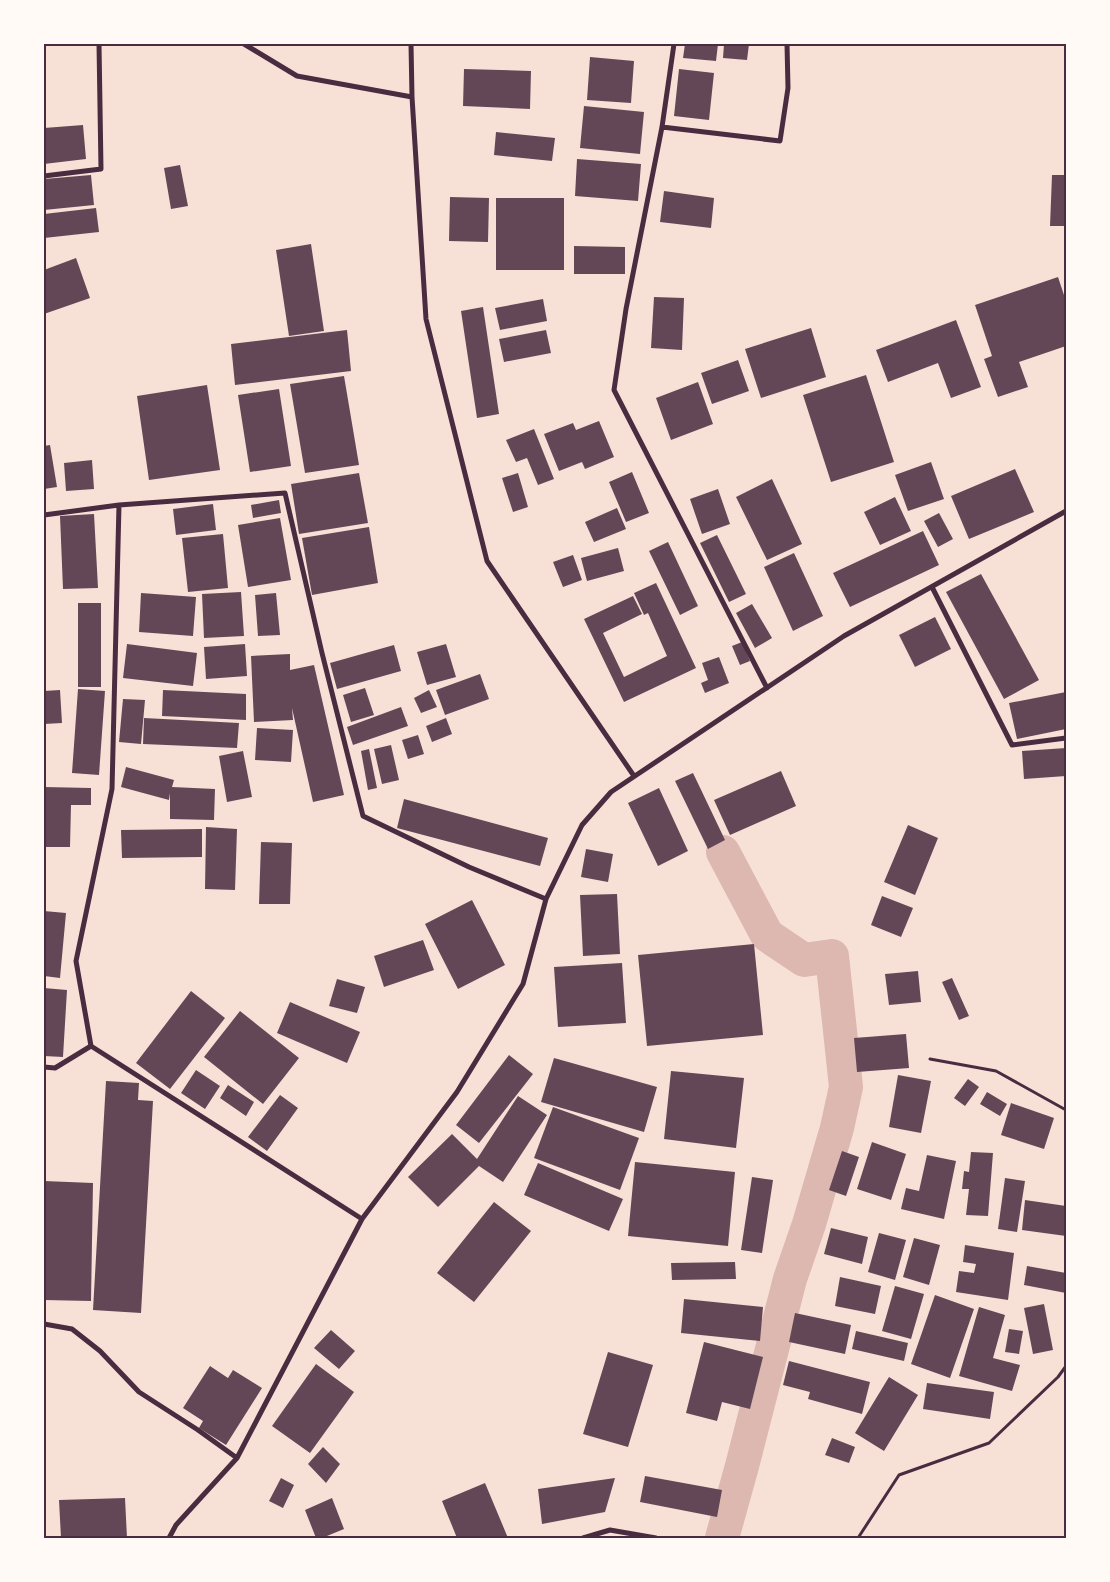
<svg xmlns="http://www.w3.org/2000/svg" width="1110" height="1582" font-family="'Times New Roman',serif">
	<rect width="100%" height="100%" fill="#f7e1d7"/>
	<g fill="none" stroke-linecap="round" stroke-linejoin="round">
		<path stroke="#dcb8b0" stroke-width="34" d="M 722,1538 L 742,1466 L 790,1279 L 809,1224 L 837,1128 L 846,1087 L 832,956 L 804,960 L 767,935 L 723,852"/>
	</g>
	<path fill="#644757" d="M 685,44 L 718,44 L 716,61 L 683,58 Z
		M 724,44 L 749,44 L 747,60 L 723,58 Z
		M 590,57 L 634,61 L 631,103 L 587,100 Z
		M 464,69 L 531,71 L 530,109 L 463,106 Z
		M 679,69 L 714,73 L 709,120 L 674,116 Z
		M 584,106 L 644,112 L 640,154 L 580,148 Z
		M 83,125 L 86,159 L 44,164 L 44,128 Z
		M 496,132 L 555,138 L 552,161 L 494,155 Z
		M 577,159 L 641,164 L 638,201 L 575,196 Z
		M 180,165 L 188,206 L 171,209 L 164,168 Z
		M 91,175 L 94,205 L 44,210 L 44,179 Z
		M 1052,175 L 1066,175 L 1066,226 L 1050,226 Z
		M 664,191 L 714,198 L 711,228 L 660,222 Z
		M 450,197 L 489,198 L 488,242 L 449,241 Z
		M 496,198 L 564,198 L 564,270 L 496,270 Z
		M 96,208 L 99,232 L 44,238 L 44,214 Z
		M 311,244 L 324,331 L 289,336 L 276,250 Z
		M 574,246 L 625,247 L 625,274 L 574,274 Z
		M 76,258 L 90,298 L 44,314 L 44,270 Z
		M 1058,277 L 1066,301 L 1066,346 L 1019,362 L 1028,387 L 998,397 L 984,359 L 992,356 L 975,305 Z
		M 654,297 L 684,298 L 682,350 L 651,348 Z
		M 543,299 L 547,321 L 500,330 L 495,308 Z
		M 483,307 L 499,414 L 477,418 L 461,311 Z
		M 956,320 L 981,387 L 951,398 L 938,363 L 888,382 L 876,350 Z
		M 811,328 L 826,377 L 761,398 L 745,349 Z
		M 347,330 L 351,371 L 235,385 L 231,344 Z
		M 546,330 L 551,353 L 504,362 L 499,339 Z
		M 738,360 L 749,391 L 712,404 L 701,373 Z
		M 866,375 L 894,462 L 831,482 L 803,395 Z
		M 344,376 L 359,465 L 305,473 L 290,384 Z
		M 698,382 L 713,424 L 671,440 L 656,398 Z
		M 207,385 L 220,470 L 149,480 L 137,396 Z
		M 279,389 L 291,466 L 250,472 L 238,395 Z
		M 599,421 L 614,457 L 585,469 L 582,462 L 559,471 L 544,434 L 573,423 L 576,430 Z
		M 534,429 L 554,479 L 538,485 L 527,458 L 516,462 L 506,440 Z
		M 50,445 L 57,487 L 44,489 L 44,446 Z
		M 92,460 L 94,489 L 66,491 L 64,463 Z
		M 931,462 L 944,499 L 908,511 L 895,475 Z
		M 1015,469 L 1034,512 L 969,539 L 951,496 Z
		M 632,472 L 649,513 L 626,522 L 609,482 Z
		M 359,473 L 368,523 L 299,534 L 291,484 Z
		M 518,473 L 528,507 L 513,512 L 502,478 Z
		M 772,479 L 802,544 L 767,560 L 736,497 Z
		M 718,489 L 730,524 L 702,534 L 690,499 Z
		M 895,497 L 911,531 L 880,545 L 864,512 Z
		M 279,500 L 281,513 L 253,518 L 251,505 Z
		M 213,504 L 216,530 L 176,535 L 173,509 Z
		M 617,508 L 626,529 L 594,542 L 585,522 Z
		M 939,513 L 953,539 L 938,547 L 924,521 Z
		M 94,514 L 98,588 L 63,589 L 60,516 Z
		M 280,518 L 291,580 L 248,587 L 238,525 Z
		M 369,527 L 378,583 L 312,595 L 302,538 Z
		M 923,531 L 939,565 L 850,607 L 833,573 Z
		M 223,534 L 228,588 L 188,592 L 182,538 Z
		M 717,535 L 746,594 L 729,602 L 700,543 Z
		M 668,542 L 698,606 L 680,615 L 649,551 Z
		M 618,548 L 624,571 L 587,581 L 581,558 Z
		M 794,553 L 823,616 L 793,631 L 764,567 Z
		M 573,555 L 582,580 L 563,587 L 553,562 Z
		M 981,574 L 1039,680 L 1004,699 L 946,592 Z
		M 656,583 L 696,668 L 624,702 L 584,619 L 633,596 L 642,614 L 603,633 L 624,677 L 667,656 L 648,613 L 644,615 L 634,593 Z
		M 241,592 L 244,636 L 204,638 L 202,594 Z
		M 141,593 L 196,597 L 193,636 L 139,632 Z
		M 276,593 L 280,635 L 258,636 L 255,595 Z
		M 78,603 L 101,603 L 101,687 L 78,687 Z
		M 752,604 L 772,638 L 755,648 L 736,613 Z
		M 935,617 L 951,649 L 915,667 L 899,635 Z
		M 742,642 L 750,661 L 740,665 L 732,646 Z
		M 127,644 L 197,653 L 193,686 L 123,678 Z
		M 245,644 L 247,676 L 206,679 L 204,647 Z
		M 446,644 L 456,677 L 427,685 L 417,652 Z
		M 394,645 L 401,671 L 337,689 L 330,663 Z
		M 290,654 L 290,670 L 314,665 L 344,795 L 313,802 L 292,708 L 293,720 L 254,722 L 251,656 Z
		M 719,657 L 729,683 L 705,693 L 701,683 L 708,680 L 702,663 Z
		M 480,674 L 489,699 L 445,715 L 436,690 Z
		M 365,688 L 374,715 L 351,722 L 343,695 Z
		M 78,689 L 105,691 L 99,775 L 72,773 Z
		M 60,690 L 62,723 L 44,724 L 44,691 Z
		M 163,690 L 246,694 L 246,720 L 162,716 Z
		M 429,690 L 437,707 L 421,713 L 414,698 Z
		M 1066,692 L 1066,729 L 1017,739 L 1009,703 Z
		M 123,699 L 145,700 L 141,744 L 119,742 Z
		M 401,707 L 408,726 L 353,745 L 347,727 Z
		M 144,718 L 239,723 L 237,748 L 143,744 Z
		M 446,718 L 452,734 L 432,742 L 426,726 Z
		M 257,728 L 293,730 L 291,762 L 255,760 Z
		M 418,735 L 424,754 L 408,759 L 402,740 Z
		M 391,745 L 399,780 L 382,784 L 374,749 Z
		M 1066,748 L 1066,776 L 1024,779 L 1022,751 Z
		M 369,749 L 377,788 L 368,790 L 361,751 Z
		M 243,751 L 252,797 L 227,802 L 219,756 Z
		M 126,767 L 174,780 L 172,787 L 215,789 L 214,820 L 170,819 L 170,793 L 169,800 L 121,787 Z
		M 781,771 L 796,806 L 730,835 L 714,800 Z
		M 693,773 L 725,840 L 708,849 L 675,781 Z
		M 44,787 L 91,788 L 91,805 L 71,805 L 70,847 L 44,847 Z
		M 659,788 L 688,851 L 658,866 L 628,803 Z
		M 404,799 L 548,838 L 540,866 L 397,828 Z
		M 908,825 L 938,838 L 915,895 L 884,882 Z
		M 206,827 L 237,829 L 235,890 L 205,889 Z
		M 202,829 L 202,857 L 122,858 L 121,830 Z
		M 261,842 L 292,843 L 290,904 L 259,904 Z
		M 586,849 L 613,854 L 608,882 L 581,877 Z
		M 617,894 L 620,954 L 583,956 L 580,895 Z
		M 882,896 L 913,908 L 901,937 L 871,925 Z
		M 472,900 L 505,965 L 458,989 L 425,924 Z
		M 44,911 L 66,913 L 60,978 L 44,976 Z
		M 423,940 L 434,970 L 384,987 L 374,956 Z
		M 754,944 L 763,1035 L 647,1046 L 638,955 Z
		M 622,963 L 626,1023 L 558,1027 L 554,967 Z
		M 918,971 L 921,1002 L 889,1005 L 885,974 Z
		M 952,978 L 969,1016 L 959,1020 L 942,982 Z
		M 337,979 L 365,987 L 357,1013 L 329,1006 Z
		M 44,988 L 67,990 L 63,1057 L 44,1056 Z
		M 191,991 L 225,1018 L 170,1089 L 136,1063 Z
		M 290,1002 L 360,1032 L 347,1063 L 277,1033 Z
		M 240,1011 L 299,1058 L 263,1104 L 204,1057 Z
		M 906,1034 L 909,1068 L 857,1072 L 854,1038 Z
		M 509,1055 L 533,1074 L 479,1143 L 456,1125 Z
		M 554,1058 L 657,1087 L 644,1132 L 541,1102 Z
		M 196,1070 L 220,1086 L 205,1109 L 181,1093 Z
		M 671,1071 L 744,1078 L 736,1148 L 664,1139 Z
		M 898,1075 L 931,1081 L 921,1133 L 889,1127 Z
		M 968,1079 L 979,1087 L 965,1106 L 954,1098 Z
		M 106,1081 L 139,1083 L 138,1100 L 153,1101 L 141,1313 L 93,1310 Z
		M 228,1085 L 254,1102 L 246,1116 L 220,1098 Z
		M 987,1092 L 1007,1104 L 1000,1116 L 980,1104 Z
		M 280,1095 L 298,1108 L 267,1151 L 248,1137 Z
		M 518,1096 L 547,1115 L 503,1182 L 479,1166 L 438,1207 L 408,1177 L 452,1134 L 477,1159 Z
		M 1011,1103 L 1054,1118 L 1044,1149 L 1001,1135 Z
		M 553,1107 L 639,1138 L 620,1190 L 534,1158 Z
		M 872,1142 L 906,1154 L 891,1200 L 857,1189 Z
		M 842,1151 L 859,1157 L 846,1196 L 829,1190 Z
		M 971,1152 L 993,1153 L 988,1216 L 966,1215 L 969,1189 L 962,1189 L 964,1171 L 969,1172 Z
		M 927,1155 L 956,1161 L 944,1219 L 901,1209 L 906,1188 L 919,1191 Z
		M 635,1162 L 735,1172 L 728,1246 L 628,1236 Z
		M 538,1163 L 623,1199 L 609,1231 L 524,1195 Z
		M 752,1177 L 773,1180 L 762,1253 L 741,1250 Z
		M 1005,1178 L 1025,1181 L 1017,1232 L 998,1229 Z
		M 44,1181 L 93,1183 L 91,1301 L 44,1300 Z
		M 1025,1200 L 1066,1206 L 1066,1236 L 1022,1230 Z
		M 494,1202 L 531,1231 L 474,1302 L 437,1273 Z
		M 831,1228 L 868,1237 L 862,1264 L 824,1254 Z
		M 879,1233 L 906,1240 L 895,1280 L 868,1272 Z
		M 914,1238 L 940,1245 L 929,1285 L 903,1277 Z
		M 965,1245 L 1014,1253 L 1008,1300 L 956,1292 L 959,1271 L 974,1273 L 976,1264 L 963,1262 Z
		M 735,1262 L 736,1279 L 672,1280 L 671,1263 Z
		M 1027,1266 L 1066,1273 L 1066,1293 L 1024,1285 Z
		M 840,1277 L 881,1286 L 875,1314 L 835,1306 Z
		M 895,1286 L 924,1294 L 911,1339 L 882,1331 Z
		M 935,1295 L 974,1309 L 950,1378 L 911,1364 Z
		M 684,1299 L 763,1307 L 760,1341 L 681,1333 Z
		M 1044,1304 L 1053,1350 L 1033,1354 L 1024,1308 Z
		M 979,1307 L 1005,1315 L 993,1358 L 1020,1365 L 1012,1391 L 959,1376 Z
		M 795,1313 L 851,1325 L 845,1354 L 789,1342 Z
		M 1009,1329 L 1023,1331 L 1019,1354 L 1005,1352 Z
		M 331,1330 L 355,1351 L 339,1369 L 314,1348 Z
		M 856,1331 L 908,1343 L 904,1361 L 852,1349 Z
		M 704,1342 L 763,1357 L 750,1409 L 722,1402 L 717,1421 L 686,1413 Z
		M 608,1352 L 653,1365 L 628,1447 L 583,1434 Z
		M 789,1361 L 870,1382 L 862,1414 L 808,1399 L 810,1392 L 783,1385 Z
		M 316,1364 L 354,1392 L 310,1453 L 272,1426 Z
		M 210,1366 L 228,1378 L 233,1370 L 262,1388 L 226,1445 L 199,1428 L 203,1421 L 183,1408 Z
		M 889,1377 L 918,1395 L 884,1451 L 855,1433 Z
		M 927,1383 L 994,1392 L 990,1419 L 923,1409 Z
		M 832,1438 L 855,1447 L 849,1463 L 825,1455 Z
		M 323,1447 L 340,1464 L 326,1483 L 308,1464 Z
		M 645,1476 L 722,1490 L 717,1517 L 640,1502 Z
		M 281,1478 L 294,1485 L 283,1508 L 269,1501 Z
		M 615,1478 L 605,1512 L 542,1524 L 538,1489 Z
		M 485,1483 L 508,1538 L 457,1538 L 442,1501 Z
		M 125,1498 L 127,1538 L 61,1538 L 59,1500 Z
		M 332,1498 L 344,1529 L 322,1538 L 316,1538 L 305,1510 Z"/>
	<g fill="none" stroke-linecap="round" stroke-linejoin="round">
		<path stroke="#4a2c40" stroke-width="3" d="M 930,1059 L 996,1071 L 1066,1110
			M 858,1538 L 899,1475 L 989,1443 L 1058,1377 L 1066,1366"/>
		<path stroke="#4a2c40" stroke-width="5" d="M 244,44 L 297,76 L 412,97 L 426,319 L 487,561 L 634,776
			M 411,44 L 412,97
			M 674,44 L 662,127 L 626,309 L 614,390 L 767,688
			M 662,127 L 780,141 L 788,88 L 787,44
			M 44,176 L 101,169 L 99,44
			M 119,505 L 285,493 L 322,653 L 363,816 L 469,867 L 546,899
			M 44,515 L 119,505 L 112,789 L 76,961 L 91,1046 L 362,1219
			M 932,587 L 1012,745 L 1066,738
			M 44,1067 L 55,1068 L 91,1046
			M 44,1324 L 72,1329 L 100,1351 L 139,1392 L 198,1430 L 237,1458
			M 169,1538 L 176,1525 L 237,1458 L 362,1219 L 457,1092 L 523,984 L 546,899 L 582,825 L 611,792 L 844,636 L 1066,511
			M 583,1538 L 610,1530 L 656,1538"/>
	</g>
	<rect width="1110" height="1582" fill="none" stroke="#fffaf5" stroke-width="90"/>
	<rect x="45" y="45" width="1020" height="1492" fill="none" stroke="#4a2c40" stroke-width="2"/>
</svg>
